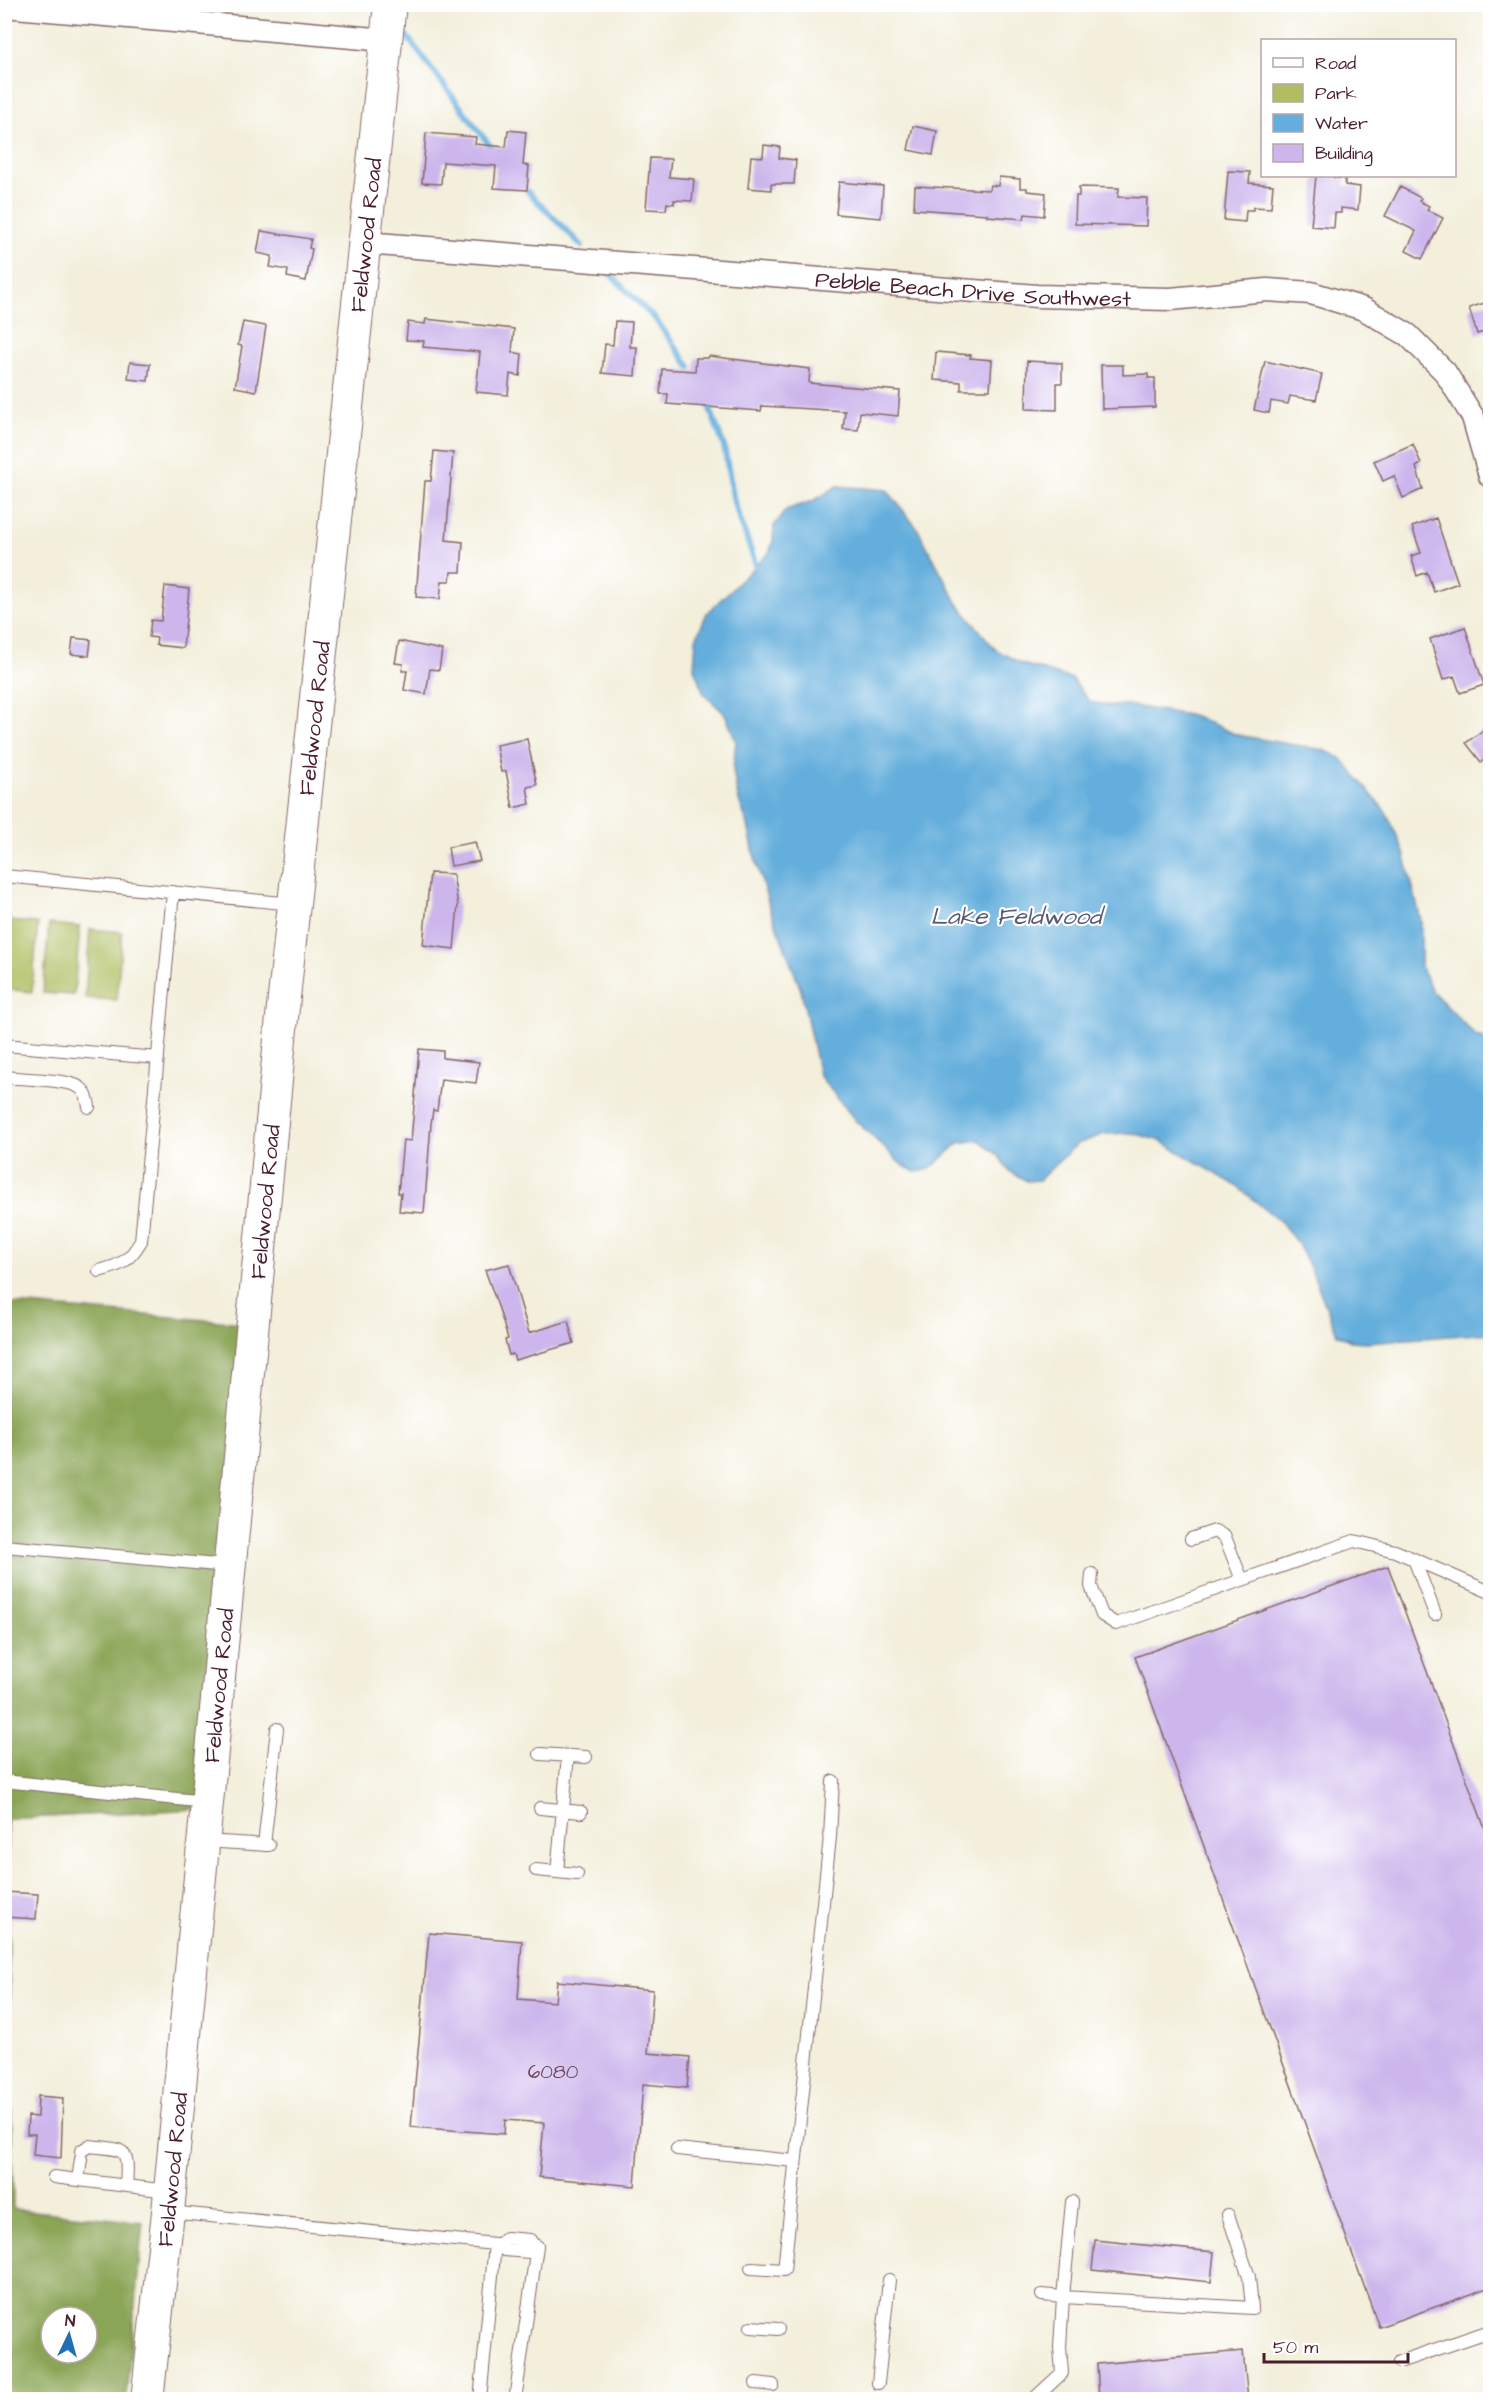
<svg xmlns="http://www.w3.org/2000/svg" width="1495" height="2404" font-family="'Architects Daughter',sans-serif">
	<rect width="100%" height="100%" fill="#fff"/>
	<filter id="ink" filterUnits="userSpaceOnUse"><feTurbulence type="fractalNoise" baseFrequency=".0167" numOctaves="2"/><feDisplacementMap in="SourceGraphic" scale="12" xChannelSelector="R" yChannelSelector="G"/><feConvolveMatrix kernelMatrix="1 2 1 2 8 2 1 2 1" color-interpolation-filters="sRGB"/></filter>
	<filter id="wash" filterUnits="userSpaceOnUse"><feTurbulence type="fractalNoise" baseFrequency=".008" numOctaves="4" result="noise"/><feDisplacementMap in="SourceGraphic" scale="24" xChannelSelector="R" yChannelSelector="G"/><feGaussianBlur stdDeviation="1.35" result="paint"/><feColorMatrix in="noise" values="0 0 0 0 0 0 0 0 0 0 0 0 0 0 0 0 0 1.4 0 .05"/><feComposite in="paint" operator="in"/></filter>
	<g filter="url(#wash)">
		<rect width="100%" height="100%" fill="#f3efdb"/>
		<path fill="#afbe60" stroke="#7c6e46" stroke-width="1.5" d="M 6,921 L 38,923 L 32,992 L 5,989 Z
			M 49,924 L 80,927 L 74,995 L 43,993 Z
			M 90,929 L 122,932 L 117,1000 L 85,998 Z"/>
		<path fill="#8ba556" stroke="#6a6240" stroke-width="1.5" fill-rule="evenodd" d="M 4,1303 L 253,1324 L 199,1809 L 7,1819 L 13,2209 L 143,2222 L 126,2399 L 5,2399 ZM 51,2317 L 87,2317 L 87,2353 L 51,2353 Z"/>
		<path fill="#63aedc" stroke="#566684" stroke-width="1.5" d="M 837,486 L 887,490 L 917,528 L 958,604 L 995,649 L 1020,663 L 1072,679 L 1090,702 L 1113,706 L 1126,705 L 1195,716 L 1237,735 L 1324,750 L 1341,758 L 1386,812 L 1403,849 L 1421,920 L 1421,967 L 1432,991 L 1476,1036 L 1490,1040 L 1490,1333 L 1367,1342 L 1351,1341 L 1337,1334 L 1311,1269 L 1298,1244 L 1280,1221 L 1235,1185 L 1161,1141 L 1133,1133 L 1104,1134 L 1077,1144 L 1039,1180 L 1027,1181 L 1009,1171 L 998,1155 L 979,1140 L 959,1143 L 930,1169 L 915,1172 L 902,1165 L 855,1120 L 819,1075 L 801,990 L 770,909 L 754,854 L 748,825 L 738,798 L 733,770 L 736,741 L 725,714 L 704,694 L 694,668 L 696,639 L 707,613 L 769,553 L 773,541 L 774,526 L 786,510 L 815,500 Z"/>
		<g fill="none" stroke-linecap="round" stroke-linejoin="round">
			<path stroke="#63aedc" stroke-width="6" d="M 399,26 L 494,151
				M 528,192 L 582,246
				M 610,274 L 656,320 L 690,367
				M 710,409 L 724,446 L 734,502 L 756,565"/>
		</g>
		<g id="blocks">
			<path fill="#ccb6ec" d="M 913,126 L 937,131 L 933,155 L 908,150 Z
				M 508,130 L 526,132 L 523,165 L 529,166 L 527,190 L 494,188 L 496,166 L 443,162 L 441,184 L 422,183 L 426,133 L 476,137 L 475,144 L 506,147 Z
				M 764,145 L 780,147 L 779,158 L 796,160 L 794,184 L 771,184 L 771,190 L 748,188 L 751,156 L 763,157 Z
				M 650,158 L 671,159 L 669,177 L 694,179 L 692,201 L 674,200 L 674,204 L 667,203 L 666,210 L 646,209 Z
				M 1228,171 L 1250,172 L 1249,183 L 1273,185 L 1271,208 L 1253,207 L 1253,210 L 1246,210 L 1245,222 L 1224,220 Z
				M 1316,176 L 1334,176 L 1334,178 L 1345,178 L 1345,185 L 1360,187 L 1358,210 L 1341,208 L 1341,213 L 1335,213 L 1334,228 L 1311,226 Z
				M 999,177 L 1020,179 L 1020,188 L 1027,188 L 1027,191 L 1046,193 L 1044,216 L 1025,214 L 1024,219 L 987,216 L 987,214 L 914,209 L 915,186 L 989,190 L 990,185 L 998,186 Z
				M 839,182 L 883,186 L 881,218 L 836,214 Z
				M 1079,187 L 1119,188 L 1118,197 L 1147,198 L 1146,226 L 1075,224 L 1076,196 L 1079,196 Z
				M 1400,187 L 1421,198 L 1419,201 L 1429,206 L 1427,210 L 1443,218 L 1422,259 L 1406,251 L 1416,231 L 1385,216 Z
				M 261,231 L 311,239 L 309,248 L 312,249 L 306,281 L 287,277 L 288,270 L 270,267 L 272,256 L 257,253 Z
				M 1491,301 L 1491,330 L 1477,334 L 1469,308 Z
				M 426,319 L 514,329 L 512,352 L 522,354 L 520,376 L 510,374 L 508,395 L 476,392 L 480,352 L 423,347 L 424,341 L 406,340 L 408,322 L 425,324 Z
				M 615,321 L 632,322 L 630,347 L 637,347 L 635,376 L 602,373 L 605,344 L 613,345 Z
				M 243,322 L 266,326 L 256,391 L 235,387 L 242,346 L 238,345 Z
				M 936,352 L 971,355 L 970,358 L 992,360 L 990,390 L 961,390 L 961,382 L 934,380 Z
				M 709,356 L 810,369 L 809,383 L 900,391 L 898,416 L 860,412 L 858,430 L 843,429 L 845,411 L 762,406 L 761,411 L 667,404 L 668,394 L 660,394 L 662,369 L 695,371 L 696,358 L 708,358 Z
				M 1027,361 L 1062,363 L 1062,383 L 1057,383 L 1057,410 L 1026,409 Z
				M 1265,361 L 1322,374 L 1316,400 L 1290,396 L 1288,404 L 1271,401 L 1269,413 L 1254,410 Z
				M 130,362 L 150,364 L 148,381 L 128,379 Z
				M 1101,365 L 1123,365 L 1123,375 L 1148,374 L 1148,378 L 1155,378 L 1155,407 L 1102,409 Z
				M 1413,444 L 1421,464 L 1416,467 L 1423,489 L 1403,498 L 1394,476 L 1383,481 L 1374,461 Z
				M 434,451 L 453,453 L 446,540 L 463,542 L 461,572 L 451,572 L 450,581 L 442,581 L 440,599 L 416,597 L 425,481 L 431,481 Z
				M 1436,518 L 1458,583 L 1434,592 L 1427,572 L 1417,576 L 1411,556 L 1421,553 L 1412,527 Z
				M 165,586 L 189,589 L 183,648 L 156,645 L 157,638 L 149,637 L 151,620 L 161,621 Z
				M 1465,627 L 1484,685 L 1460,693 L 1454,676 L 1443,680 L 1430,639 Z
				M 73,638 L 91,640 L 89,656 L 71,654 Z
				M 399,641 L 442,650 L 439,670 L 430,669 L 426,694 L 404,690 L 407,671 L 402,671 L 403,664 L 395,663 Z
				M 1491,724 L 1491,755 L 1481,762 L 1466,743 Z
				M 527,739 L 537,785 L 527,787 L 530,804 L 513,808 L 506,771 L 501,772 L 496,745 Z
				M 475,842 L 480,861 L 451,866 L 448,847 Z
				M 430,873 L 453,874 L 458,905 L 454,949 L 423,945 Z
				M 419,1049 L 443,1051 L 443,1058 L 479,1062 L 476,1083 L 441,1079 L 437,1111 L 433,1110 L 431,1124 L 424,1213 L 399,1211 L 401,1193 L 398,1193 L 403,1140 L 411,1141 Z
				M 509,1264 L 529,1333 L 568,1321 L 574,1343 L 515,1360 L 513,1354 L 509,1355 L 505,1340 L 508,1339 L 499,1309 L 485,1270 Z
				M 1388,1566 L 1491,1845 L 1491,2287 L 1379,2327 L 1135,1657 Z
				M 4,1892 L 38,1894 L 36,1919 L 4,1917 Z
				M 429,1933 L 522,1941 L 518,1999 L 555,2002 L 557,1981 L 653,1990 L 648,2053 L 690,2057 L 687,2088 L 643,2084 L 635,2186 L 539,2177 L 544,2123 L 505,2120 L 504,2134 L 411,2127 Z
				M 38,2096 L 63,2098 L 61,2158 L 33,2155 L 35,2134 L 27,2134 L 28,2116 L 37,2117 Z
				M 1095,2240 L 1214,2252 L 1211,2282 L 1092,2270 Z
				M 1243,2351 L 1248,2400 L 1099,2400 L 1097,2364 Z"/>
		</g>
	</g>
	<g filter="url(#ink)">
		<use href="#blocks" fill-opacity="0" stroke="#856869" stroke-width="1.5"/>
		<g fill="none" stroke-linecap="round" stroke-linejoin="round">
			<g stroke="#856869" stroke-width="14">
				<path id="lane" d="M 4,876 L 293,904
					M 4,1045 L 158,1058
					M 4,1077 C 21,1079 66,1079 79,1087 C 86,1091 88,1099 89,1107
					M 99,1271 C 122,1265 129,1261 141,1241 L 173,892
					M 1191,1539 L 1215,1531 L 1225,1537 L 1242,1580
					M 4,1546 L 228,1566
					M 1414,1559 L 1435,1614
					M 1092,1574 L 1091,1586 L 1102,1615 L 1116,1624 L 1354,1541 L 1395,1551 L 1490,1592
					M 540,1754 L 586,1757
					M 4,1781 L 206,1802
					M 540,1808 L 581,1812
					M 204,1841 L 269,1845
					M 264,1845 L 277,1729
					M 536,1870 L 577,1874
					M 557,1872 L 568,1756
					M 677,2149 L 795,2161
					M 81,2151 L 89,2146 C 126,2150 129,2146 126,2186
					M 54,2177 L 168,2191
					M 78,2180 L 81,2159
					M 169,2212 L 495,2244 L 480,2400
					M 495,2244 L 500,2244 L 504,2250 L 529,2252 L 537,2246 L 515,2400
					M 500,2244 L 506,2238 L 530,2240 L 534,2246
					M 751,2268 L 784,2270 L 830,1837 L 833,1781
					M 1042,2295 L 1063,2297 L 1072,2202
					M 751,2327 L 778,2329
					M 1399,2362 L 1490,2331
					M 756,2383 L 773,2385
					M 878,2383 L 889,2280
					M 1036,2397 L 1062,2373 L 1060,2347 L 1063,2297 L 1252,2308 L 1249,2277 L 1228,2215"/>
			</g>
			<g stroke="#856869" stroke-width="25">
				<g id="street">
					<path d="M 4,6 L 386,40"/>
					<path id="s1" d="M 365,243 L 1037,296 L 1170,299 L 1267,290 L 1311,293 L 1364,309 L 1408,335 L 1445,372 L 1473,417 L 1490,476"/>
				</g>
			</g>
			<g stroke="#856869" stroke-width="34">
				<g id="secondary">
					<path id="s2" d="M 147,2400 L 168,2212 L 283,1007 L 390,4"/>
				</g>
			</g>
			<use href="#lane" stroke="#fff" stroke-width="12"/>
			<use href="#street" stroke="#fff" stroke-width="22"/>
			<use href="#secondary" stroke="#fff" stroke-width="32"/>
		</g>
	</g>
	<g text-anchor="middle" stroke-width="4.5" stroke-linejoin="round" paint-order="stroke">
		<g font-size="20" fill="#6a455b">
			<text x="553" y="2078">6080</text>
		</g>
		<g font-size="22" fill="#4a1f2b" stroke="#fff">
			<text dy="8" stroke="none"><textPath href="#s2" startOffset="2176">Feldwood Road</textPath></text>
			<text dy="8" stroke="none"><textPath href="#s1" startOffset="610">Pebble Beach Drive Southwest</textPath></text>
			<text dy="8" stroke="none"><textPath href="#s2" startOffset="1690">Feldwood Road</textPath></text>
			<text dy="8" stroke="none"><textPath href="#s2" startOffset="1204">Feldwood Road</textPath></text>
			<text dy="8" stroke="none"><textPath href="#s2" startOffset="718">Feldwood Road</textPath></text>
			<text dy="8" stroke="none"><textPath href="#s2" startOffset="232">Feldwood Road</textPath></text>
		</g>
		<g font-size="24" font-style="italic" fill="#545872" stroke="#fff">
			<text x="1016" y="924">Lake Feldwood</text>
		</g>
	</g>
	<rect width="1495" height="2404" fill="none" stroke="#fff" stroke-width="24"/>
	<rect x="1261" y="39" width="195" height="138" fill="#ffffff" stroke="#b7a5aa" stroke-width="1.5"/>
	<rect x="1273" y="58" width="30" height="9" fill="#ffffff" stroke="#b7a5aa" stroke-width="1.5"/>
	<text x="1315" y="69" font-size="18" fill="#4a1f2b">Road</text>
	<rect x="1273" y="84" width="30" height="18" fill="#afbe60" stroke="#b7a5aa" stroke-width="1.5"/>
	<text x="1315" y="99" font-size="18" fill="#4a1f2b">Park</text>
	<rect x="1273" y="114" width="30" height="18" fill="#63aedc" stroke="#b7a5aa" stroke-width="1.5"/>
	<text x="1315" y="129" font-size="18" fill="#4a1f2b">Water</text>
	<rect x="1273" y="144" width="30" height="18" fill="#ccb6ec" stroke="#b7a5aa" stroke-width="1.5"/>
	<text x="1315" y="159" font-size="18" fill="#4a1f2b">Building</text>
	<g transform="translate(69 2335) rotate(5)"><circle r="28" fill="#ffffff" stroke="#b7a5aa" stroke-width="1.5"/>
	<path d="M0-4.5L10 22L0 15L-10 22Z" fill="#1f6fb2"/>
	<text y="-9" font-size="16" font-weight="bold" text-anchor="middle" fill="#4a1f2b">N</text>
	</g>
	<path d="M1264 2353v9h144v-9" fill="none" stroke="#4a1f2b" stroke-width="3"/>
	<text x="1273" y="2353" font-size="18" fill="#4a1f2b" stroke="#ffffff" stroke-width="4.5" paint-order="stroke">50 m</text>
</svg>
